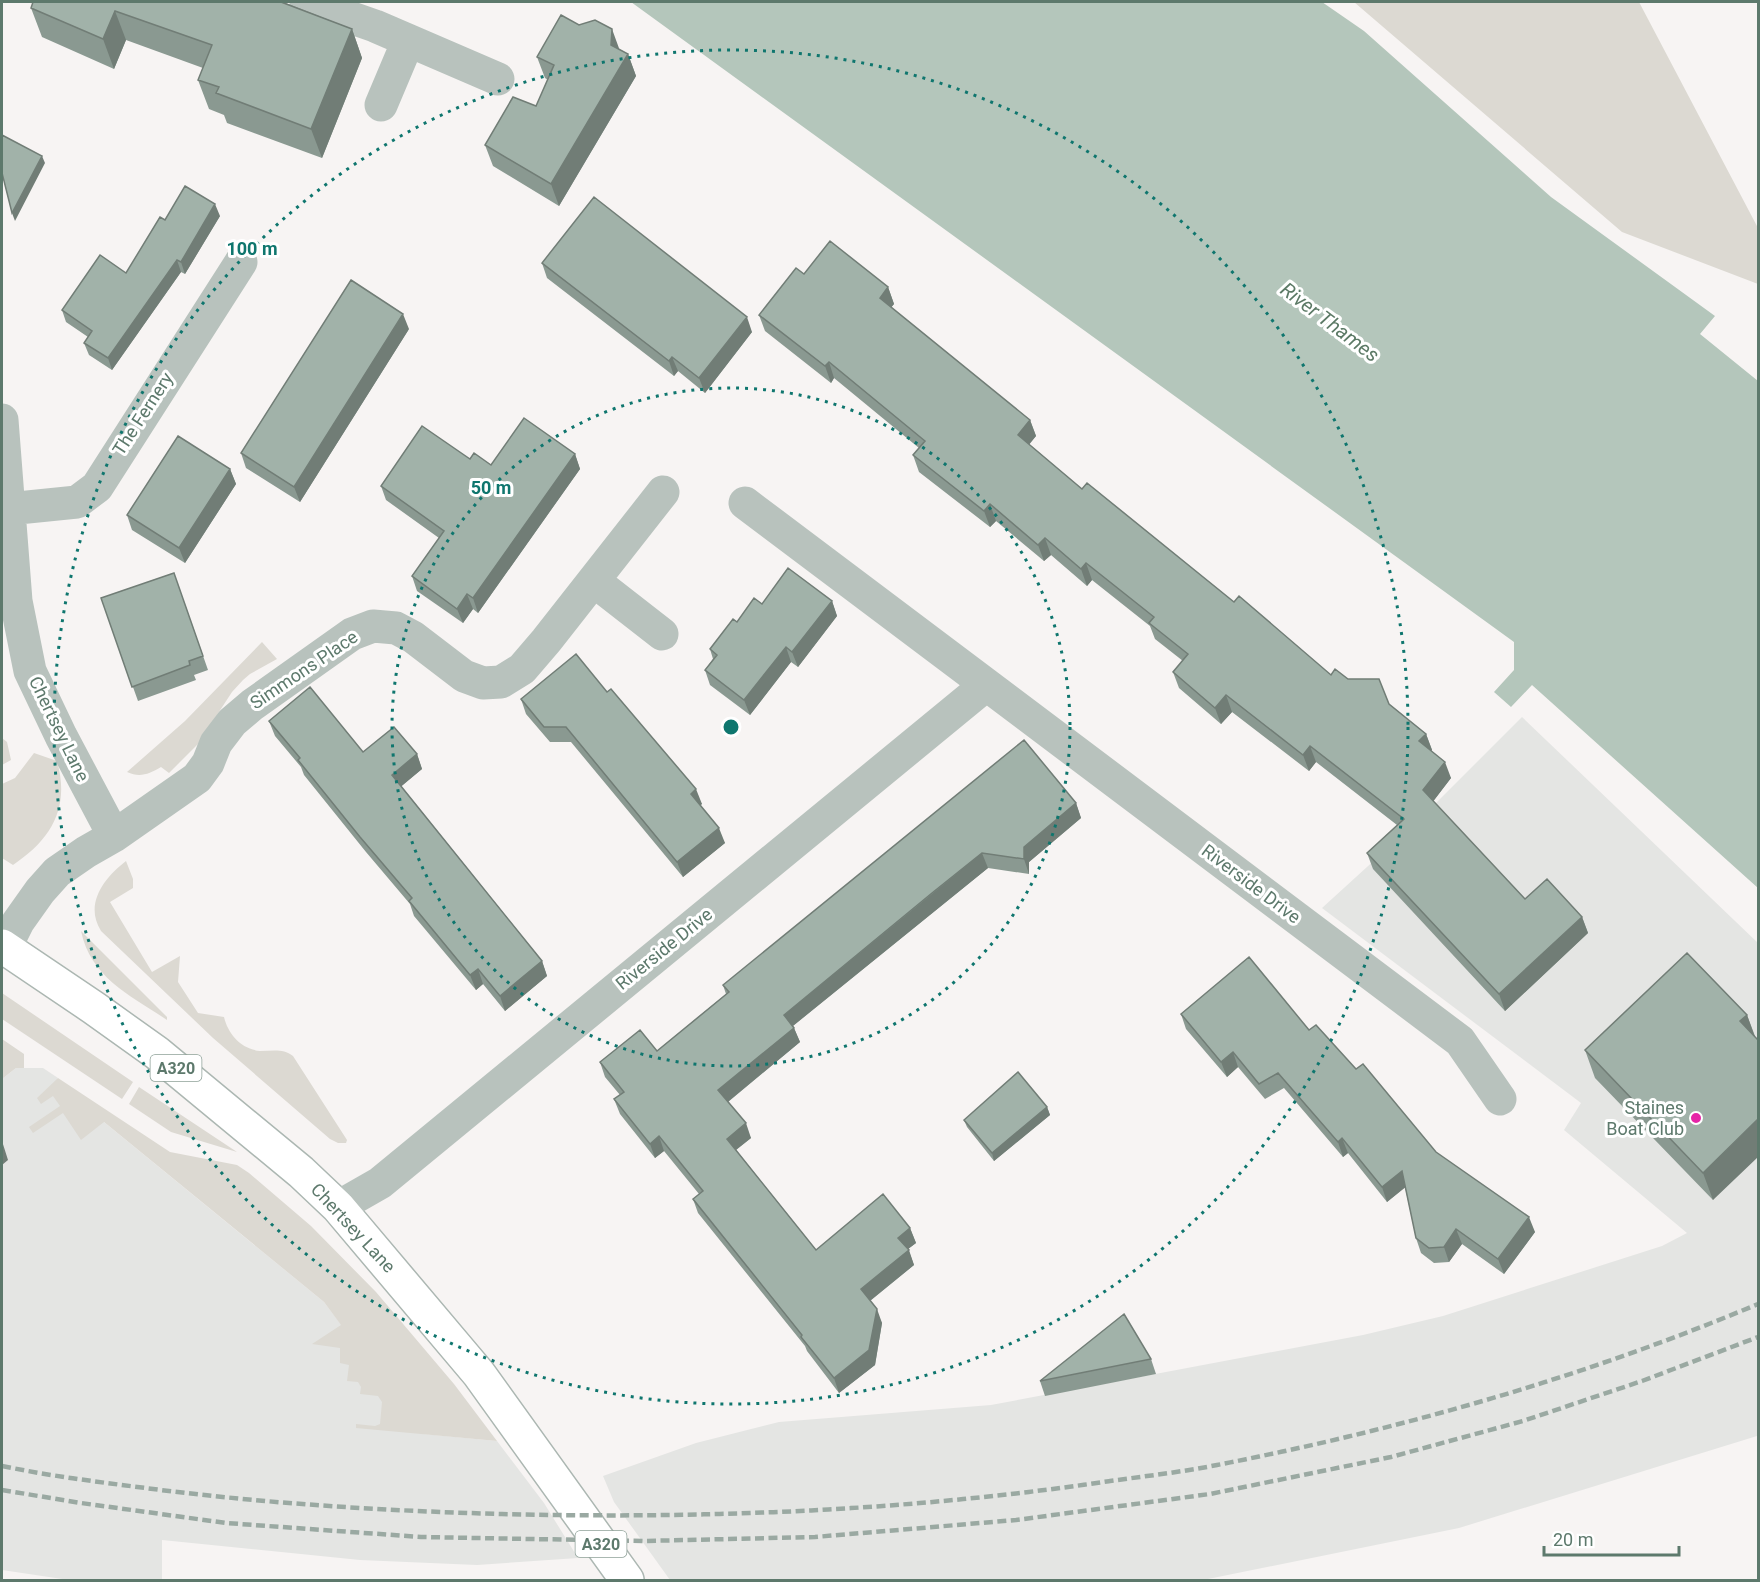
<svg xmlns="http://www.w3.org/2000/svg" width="1760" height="1582" font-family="Roboto,sans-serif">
	<rect width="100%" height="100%" fill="#f7f4f3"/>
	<path fill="#e4e5e3" d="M 1522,717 L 1758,943 L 1758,1439 L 1757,1436 L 1459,1528 L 1203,1580 L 670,1580 L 614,1502 L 603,1476 L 696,1443 L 779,1422 L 991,1405 L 1363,1335 L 1443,1316 L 1662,1246 L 1687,1233 L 1564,1130 L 1581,1103 L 1322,908 L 1424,815 Z
		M 16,1068 L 43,1068 L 58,1078 L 55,1082 L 324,1302 L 424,1434 L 497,1441 L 544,1503 L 578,1558 L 477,1565 L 360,1560 L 162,1540 L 162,1580 L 69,1580 L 2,1570 L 2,1079 Z"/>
	<path fill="#dcd9d2" d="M 1354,2 L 1639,2 L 1758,228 L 1758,284 L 1622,232 Z
		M 262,642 L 277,659 L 250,674 L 243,680 L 232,692 L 198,744 L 169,773 L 161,767 C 149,774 140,778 127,772 L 185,721 Z
		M 2,738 L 7,742 L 11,760 L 2,765 Z
		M 34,753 L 57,761 C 70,807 52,839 13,865 L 2,858 L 2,784 L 15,778 Z
		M 126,861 L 133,879 L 133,888 L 110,902 L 152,972 L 180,956 L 178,982 L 198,1013 L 224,1017 C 228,1034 241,1049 260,1051 C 272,1051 283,1048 293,1056 L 347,1140 L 346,1143 L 338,1143 L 330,1139 L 213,1038 L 101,931 C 84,904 104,878 126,861 Z
		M 81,931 L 167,1017 L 167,1020 C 130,995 91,978 81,931 Z
		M 2,993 L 133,1082 L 122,1099 L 2,1019 Z
		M 2,1039 L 24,1054 L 24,1068 L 16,1068 L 2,1079 Z
		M 58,1078 L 170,1152 L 237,1165 L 249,1173 L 311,1226 L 376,1292 L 454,1384 L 497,1441 L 356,1428 L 356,1424 L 375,1426 L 380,1424 L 382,1402 L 378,1396 L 360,1394 L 361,1387 L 358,1382 L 347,1381 L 349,1365 L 340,1363 L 340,1348 L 312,1344 L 341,1325 L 324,1302 L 104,1122 L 81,1140 L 63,1113 L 33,1133 L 29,1127 L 60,1106 L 53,1096 L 41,1104 L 37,1098 Z
		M 139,1087 L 237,1152 L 171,1132 L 129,1104 Z"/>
	<path fill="#b4c6bb" d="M 631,2 L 1322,2 L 1364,31 L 1551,197 L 1715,316 L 1700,334 L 1758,381 L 1758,888 L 1532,685 L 1511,707 L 1494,692 L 1514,670 L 1514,642 Z"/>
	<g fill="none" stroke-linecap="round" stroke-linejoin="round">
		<g stroke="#acb7b2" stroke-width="36">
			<path id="primary" d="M 2,946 L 94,1008 L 157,1053 L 301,1172 L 338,1207 L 479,1374 L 627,1580"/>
		</g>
		<path stroke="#b8c2bd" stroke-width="33" d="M 306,2 L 375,26 L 498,79
			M 381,105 L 408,41
			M 2,420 L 16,601 L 30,671 L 61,736 L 114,836
			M 745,503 L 1460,1041 L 1500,1099
			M 8,509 L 77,502 L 97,487 L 241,262
			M 594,581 L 662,634
			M 5,948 L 18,922 L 40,891 L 57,872 L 86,852 L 114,836 L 197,778 L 208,763 L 216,743 L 232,722 L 252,705 L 352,634 L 373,626 L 396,628 L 413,637 L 464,676 L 483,683 L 501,682 L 522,669 L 546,641 L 663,492
			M 338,1207 L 380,1183 L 986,685"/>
		<use href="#primary" stroke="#fff" stroke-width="33"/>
		<path stroke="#9aa9a2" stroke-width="4.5" stroke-dasharray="9 4.5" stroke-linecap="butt" d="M 2,1466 C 55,1477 107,1483 161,1490 C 274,1504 388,1511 502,1514 C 705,1519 909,1511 1110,1481 C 1146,1476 1182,1472 1217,1465 C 1402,1429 1584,1377 1758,1304
			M 2,1490 L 81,1503 L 226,1523 L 421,1537 L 643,1541 L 815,1537 L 1016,1520 L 1210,1494 L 1391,1457 L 1523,1421 L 1642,1381 L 1758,1337"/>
	</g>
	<path fill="#8a9991" d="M 33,2 L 285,2 L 286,3 L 352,29 L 362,58 L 322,158 L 227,123 L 224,115 L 209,109 L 198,80 L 203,68 L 126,40 L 114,69 L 42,37 L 31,8 Z
		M 619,49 L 628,54 L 636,76 L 559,206 L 493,166 L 485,145 L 536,106 L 548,80 L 545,78 L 537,57 Z
		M 220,216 L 185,274 L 181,272 L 112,370 L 89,355 L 84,343 L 88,337 L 66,322 L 62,310 L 126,273 L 165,220 Z
		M 542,263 L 752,332 L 705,393 L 678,371 L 674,376 L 547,278 Z
		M 804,274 L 888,287 L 894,304 L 891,307 L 1030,420 L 1036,436 L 1029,444 L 1082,489 L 1331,675 L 1348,679 L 1389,704 L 1426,734 L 1432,750 L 1431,751 L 1451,778 L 1433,801 L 1525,899 L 1582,917 L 1588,933 L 1505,1011 L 1373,869 L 1367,853 L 1397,825 L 1316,762 L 1309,771 L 1232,712 L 1221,724 L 1179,688 L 1173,672 L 1183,661 L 1155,639 L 1150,626 L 1092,580 L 1087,586 L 1051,555 L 1044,561 L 996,521 L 990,527 L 919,472 L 913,455 L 919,448 L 834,378 L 831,383 L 765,331 L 759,315 Z
		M 409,329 L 300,502 L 246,468 L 241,453 Z
		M 575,454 L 580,469 L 478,613 L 473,609 L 463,623 L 417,591 L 412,576 L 439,538 L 386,500 L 381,486 L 470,459 L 491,465 Z
		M 230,469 L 236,484 L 185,563 L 132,530 L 127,515 Z
		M 174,573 L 208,670 L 194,675 L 196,680 L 138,701 L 101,598 Z
		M 832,601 L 837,616 L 798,667 L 791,662 L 750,715 L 710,685 L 705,670 L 713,659 L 710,649 L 737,622 L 762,604 Z
		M 607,692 L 702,804 L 700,805 L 725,843 L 683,877 L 571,742 L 550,742 L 526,714 L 521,699 Z
		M 269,721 L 363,752 L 417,754 L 422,769 L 401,786 L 542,961 L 547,976 L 505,1011 L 483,984 L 476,990 L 414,916 L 410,904 L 366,852 L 304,775 L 301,767 L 275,736 Z
		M 1076,803 L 1081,818 L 1029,862 L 1029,874 L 988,868 L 793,1026 L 800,1042 L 728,1102 L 751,1138 L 736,1150 L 816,1250 L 910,1228 L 916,1243 L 908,1249 L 914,1265 L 870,1301 L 882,1323 L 875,1365 L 839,1393 L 807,1351 L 805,1346 L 698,1213 L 693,1199 L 699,1194 L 664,1151 L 655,1158 L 620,1114 L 614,1099 L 620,1095 L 605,1077 L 600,1062 L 657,1051 L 726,994 L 723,985 Z
		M 1181,1014 L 1309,1030 L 1356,1069 L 1436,1152 L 1535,1232 L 1504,1274 L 1462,1244 L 1449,1262 L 1434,1263 L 1421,1253 L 1416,1238 L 1405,1187 L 1387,1202 L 1348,1153 L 1343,1157 L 1284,1088 L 1265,1099 L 1238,1067 L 1227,1077 L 1186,1029 Z
		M 1747,1015 L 1755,1036 L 1713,1200 L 1595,1078 L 1585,1050 Z
		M 1047,1107 L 1050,1115 L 994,1161 L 967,1127 L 964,1120 Z
		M 1151,1359 L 1156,1374 L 1045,1396 L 1040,1381 Z"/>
	<path fill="#717d76" d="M 115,11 L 126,40 L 114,69 L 103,39 Z
		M 352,29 L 362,58 L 322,158 L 311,129 Z
		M 612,29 L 620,51 L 611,45 Z
		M 628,54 L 636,76 L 559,206 L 551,184 Z
		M 42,156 L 45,163 L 15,221 L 12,213 Z
		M 215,204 L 220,216 L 185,274 L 181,262 Z
		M 177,260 L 181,272 L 112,370 L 108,358 Z
		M 888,287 L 894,304 L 886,314 L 880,298 Z
		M 403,314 L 409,329 L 300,502 L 294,487 Z
		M 747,317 L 752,332 L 705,393 L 699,378 Z
		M 672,357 L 678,371 L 674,376 L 669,361 Z
		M 829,362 L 834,378 L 831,383 L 825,366 Z
		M 1030,420 L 1036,436 L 1024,451 L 1018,435 Z
		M 575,454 L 580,469 L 478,613 L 473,598 Z
		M 230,469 L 236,484 L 185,563 L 179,548 Z
		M 990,504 L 996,521 L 990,527 L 984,511 Z
		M 1045,538 L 1051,555 L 1044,561 L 1038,545 Z
		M 1086,563 L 1092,580 L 1087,586 L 1081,569 Z
		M 467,594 L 473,609 L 463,623 L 457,609 Z
		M 832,601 L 837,616 L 798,667 L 792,652 Z
		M 786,647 L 791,662 L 750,715 L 744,700 Z
		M 1226,695 L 1232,712 L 1221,724 L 1215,708 Z
		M 1426,734 L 1432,750 L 1425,758 L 1419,741 Z
		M 1310,746 L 1316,762 L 1309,771 L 1303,755 Z
		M 417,754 L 422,769 L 397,790 L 392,775 Z
		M 1445,762 L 1451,778 L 1429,807 L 1423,790 Z
		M 696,789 L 702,804 L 696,809 L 691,794 Z
		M 1076,803 L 1081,818 L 1029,862 L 1029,874 L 1024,859 L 1024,847 Z
		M 719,828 L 725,843 L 683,877 L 677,862 Z
		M 982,853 L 988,868 L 789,1029 L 784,1015 Z
		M 1582,917 L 1588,933 L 1505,1011 L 1499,994 Z
		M 542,961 L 547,976 L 505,1011 L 500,996 Z
		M 478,969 L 483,984 L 476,990 L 470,975 Z
		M 1747,1015 L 1757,1043 L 1740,1021 Z
		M 794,1028 L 800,1042 L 724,1105 L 718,1090 Z
		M 1233,1052 L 1238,1067 L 1227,1077 L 1221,1062 Z
		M 1047,1107 L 1050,1115 L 994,1161 L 992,1153 Z
		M 1758,1119 L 1758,1157 L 1713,1200 L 1703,1173 Z
		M 746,1123 L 751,1138 L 732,1153 L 727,1139 Z
		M 659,1136 L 664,1151 L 655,1158 L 650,1144 Z
		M 1342,1138 L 1348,1153 L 1343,1157 L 1338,1142 Z
		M 2,1141 L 8,1160 L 2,1165 Z
		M 1402,1171 L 1407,1186 L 1387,1202 L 1382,1187 Z
		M 1529,1217 L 1535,1232 L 1504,1274 L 1498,1259 Z
		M 910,1228 L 916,1243 L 904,1252 L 898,1238 Z
		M 1456,1229 L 1462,1244 L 1449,1262 L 1444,1247 Z
		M 909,1250 L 914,1265 L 866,1304 L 861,1289 Z
		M 877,1309 L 882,1323 L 875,1365 L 839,1393 L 834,1378 Z"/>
	<path fill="#a1b2a9" stroke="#717d76" stroke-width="1.5" d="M 33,2 L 281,2 L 352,29 L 311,129 L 216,93 L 219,87 L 198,80 L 212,45 L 115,11 L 103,39 L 31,8 Z
		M 561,15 L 579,25 L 595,20 L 612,29 L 611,45 L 628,54 L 551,184 L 485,145 L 513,97 L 536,106 L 554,65 L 537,57 Z
		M 2,135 L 42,156 L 12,213 L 2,173 Z
		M 185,186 L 215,204 L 181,262 L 177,260 L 108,358 L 84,343 L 92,331 L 62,310 L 100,255 L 126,273 L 160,217 L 165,220 Z
		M 594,197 L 747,317 L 699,378 L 672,357 L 669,361 L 542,263 Z
		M 830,241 L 888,287 L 880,298 L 1030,420 L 1018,435 L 1082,489 L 1087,483 L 1234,602 L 1239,596 L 1331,675 L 1335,669 L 1348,679 L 1379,679 L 1389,704 L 1426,734 L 1419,741 L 1445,762 L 1423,790 L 1525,899 L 1547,879 L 1582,917 L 1499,994 L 1367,853 L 1404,819 L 1310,746 L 1303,755 L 1226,695 L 1215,708 L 1173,672 L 1188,654 L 1149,623 L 1154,617 L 1086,563 L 1081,569 L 1045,538 L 1038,545 L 990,504 L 984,511 L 913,455 L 925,441 L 829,362 L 825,366 L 759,315 L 796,268 L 804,274 Z
		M 351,280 L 403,314 L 294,487 L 241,453 Z
		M 524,418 L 575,454 L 473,598 L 467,594 L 457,609 L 412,576 L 444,531 L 381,486 L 422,426 L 470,459 L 474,453 L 491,465 Z
		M 178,436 L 230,469 L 179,548 L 127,515 Z
		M 788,568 L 832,601 L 792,652 L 786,647 L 744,700 L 705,670 L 717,655 L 710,649 L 733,619 L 737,622 L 754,598 L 762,604 Z
		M 174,573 L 203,656 L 189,661 L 190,665 L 132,687 L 101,598 Z
		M 576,654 L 607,692 L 611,689 L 696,789 L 691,794 L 719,828 L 677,862 L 566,727 L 544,727 L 521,699 Z
		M 310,687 L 363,752 L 394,727 L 417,754 L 392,775 L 542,961 L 500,996 L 478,969 L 470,975 L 409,901 L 412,898 L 360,837 L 298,760 L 300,758 L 269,721 Z
		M 1024,740 L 1076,803 L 1024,847 L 1024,859 L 982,853 L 932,893 L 784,1015 L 794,1028 L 718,1090 L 746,1123 L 727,1139 L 816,1250 L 883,1194 L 910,1228 L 898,1238 L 909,1250 L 861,1289 L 877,1309 L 869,1350 L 834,1378 L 801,1337 L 802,1335 L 693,1199 L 703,1191 L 659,1136 L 650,1144 L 614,1099 L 624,1092 L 600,1062 L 640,1030 L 657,1051 L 729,992 L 723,985 Z
		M 1687,953 L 1747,1015 L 1740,1021 L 1758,1040 L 1758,1119 L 1703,1173 L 1585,1050 Z
		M 1249,957 L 1309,1030 L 1316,1025 L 1356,1069 L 1363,1064 L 1436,1152 L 1529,1217 L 1498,1259 L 1456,1229 L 1444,1247 L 1429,1248 L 1416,1238 L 1402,1171 L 1382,1187 L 1342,1138 L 1338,1142 L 1278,1073 L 1259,1084 L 1233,1052 L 1221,1062 L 1181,1014 Z
		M 1018,1072 L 1047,1107 L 992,1153 L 964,1120 Z
		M 1124,1314 L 1151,1359 L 1040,1381 Z"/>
	<g fill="none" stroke="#0f766e" stroke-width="3" stroke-dasharray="3 6">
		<circle cx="731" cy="727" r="339"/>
		<circle cx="731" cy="727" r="677"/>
	</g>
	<circle fill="#e624a7" stroke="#fff" stroke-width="2" cx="1696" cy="1118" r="6"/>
	<g text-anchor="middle" stroke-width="6" stroke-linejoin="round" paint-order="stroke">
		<g fill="#fff" stroke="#8ea198" stroke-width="1.5">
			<rect x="150.5" y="1055" width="51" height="26" rx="4.5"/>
			<rect x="575.5" y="1531" width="51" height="26" rx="4.5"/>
		</g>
		<g font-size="16" font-weight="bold" fill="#5d796c">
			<text x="176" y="1074">A320</text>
			<text x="601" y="1550">A320</text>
		</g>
		<g font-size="18" fill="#5d796c" stroke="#fff">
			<text transform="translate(143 414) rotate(-57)" y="6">The Fernery</text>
			<text transform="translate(304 670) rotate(-34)" y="6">Simmons Place</text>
			<text transform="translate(59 729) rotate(64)" y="6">Chertsey Lane</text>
			<text transform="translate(1251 884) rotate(37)" y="6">Riverside Drive</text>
			<text transform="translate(664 949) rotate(-39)" y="6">Riverside Drive</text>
			<text transform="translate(353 1228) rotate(47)" y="6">Chertsey Lane</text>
		</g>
		<g font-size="18" fill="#5d796c" stroke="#fff" text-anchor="end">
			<text x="1684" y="1114">Staines<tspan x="1684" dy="21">Boat Club</tspan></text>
		</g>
		<g font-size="20" font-style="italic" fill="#5c7a66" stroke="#fff">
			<text transform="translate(1330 322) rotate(37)" y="7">River Thames</text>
		</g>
	</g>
	<circle cx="731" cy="727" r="9" fill="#0f766e" stroke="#fff" stroke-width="3"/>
	<g font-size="18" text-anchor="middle" font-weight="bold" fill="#0f766e" stroke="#fff" stroke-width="6" stroke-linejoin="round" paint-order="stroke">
		<text x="252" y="255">100 m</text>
		<text x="491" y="494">50 m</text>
	</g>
	<rect width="1760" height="1582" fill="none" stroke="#5d796c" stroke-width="6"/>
	<path d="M1544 1546v9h135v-9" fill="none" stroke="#5d796c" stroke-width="3"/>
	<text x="1553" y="1546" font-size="18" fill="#5d796c" stroke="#ffffff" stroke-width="4.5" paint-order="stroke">20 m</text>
</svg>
